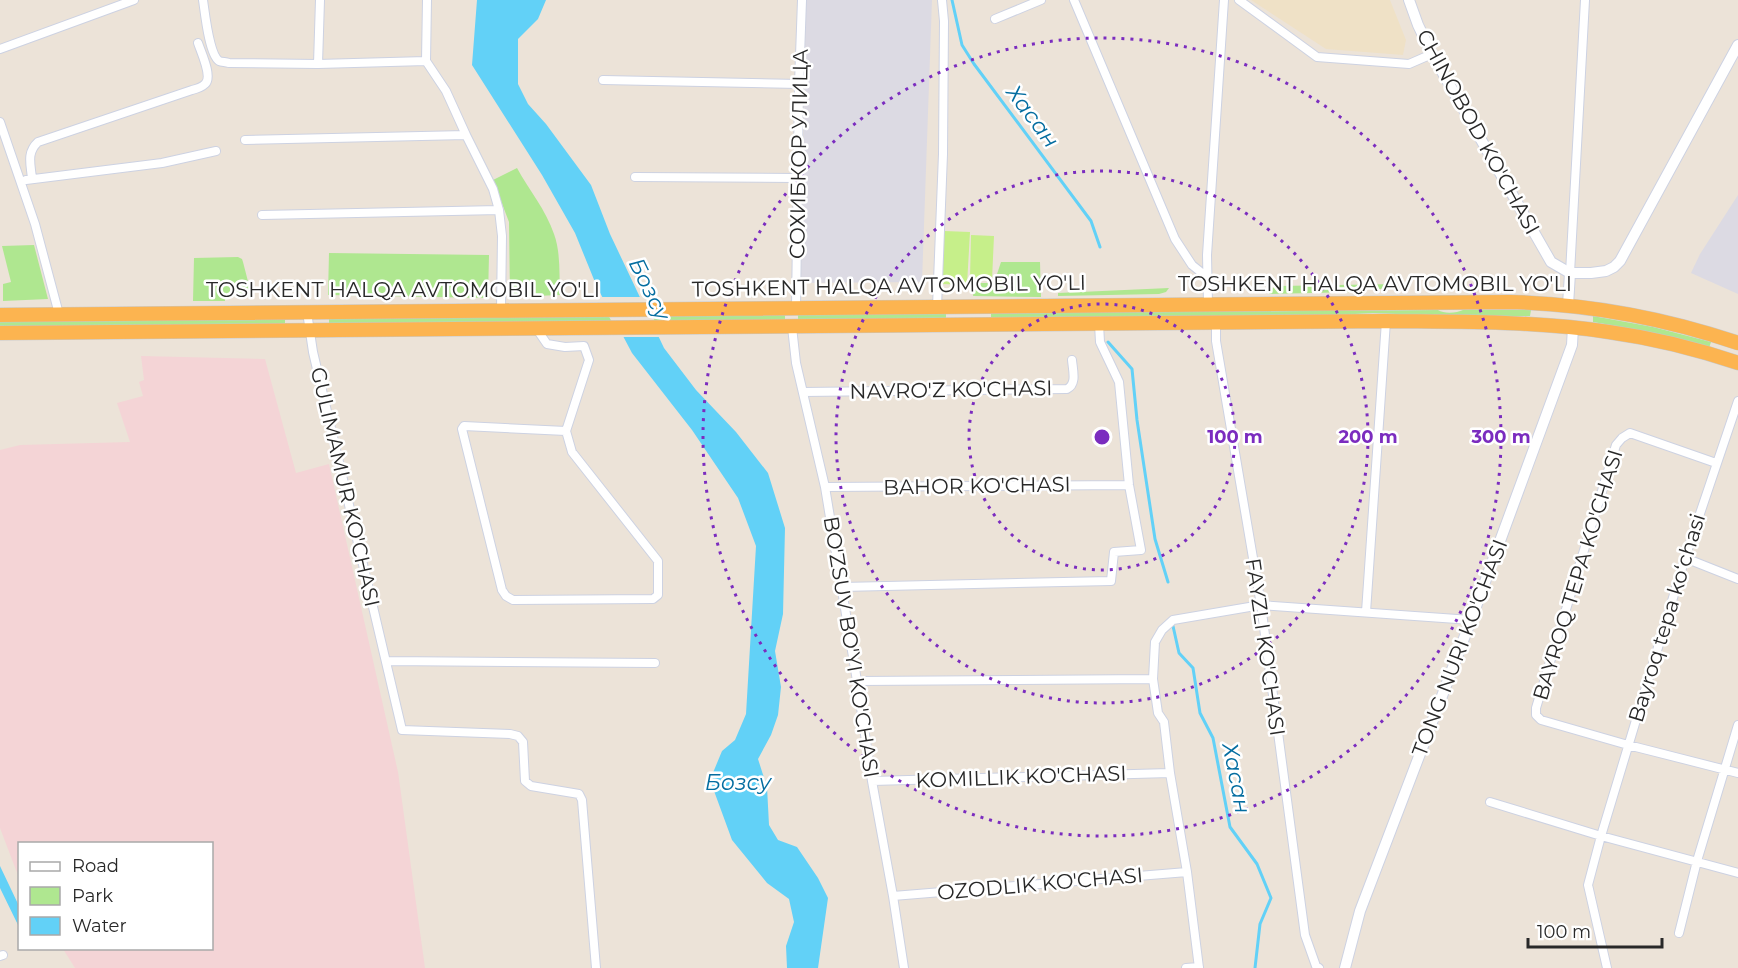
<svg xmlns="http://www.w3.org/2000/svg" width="1738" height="968" font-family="Montserrat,sans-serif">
	<rect width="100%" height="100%" fill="#ece3d8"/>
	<path fill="#dcdae3" d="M 806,0 L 932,0 L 922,282 L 801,283 Z
		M 1738,195 L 1738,294 L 1691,273 L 1700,254 Z"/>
	<path fill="#efe1c6" d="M 1251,0 L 1390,0 L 1406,40 L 1403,55 L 1326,49 Z"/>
	<path fill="#f4d4d6" d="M 141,356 L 265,359 L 296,473 L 329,464 L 398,772 L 425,968 L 75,968 L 63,949 L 212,948 L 212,844 L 20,844 L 19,877 L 16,870 L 0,828 L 0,450 L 20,445 L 130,442 L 117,403 L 143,396 L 139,382 L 144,380 Z"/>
	<path fill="#afe790" d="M 517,168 C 529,190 546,210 554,234 C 561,253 559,276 560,295 L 510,297 L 509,222 L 493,180 Z
		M 34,245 L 48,299 L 3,301 L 3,284 L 11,282 L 2,246 Z
		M 329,253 L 489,255 L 488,298 L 328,295 Z
		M 238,257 L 242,259 L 243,262 L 252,297 L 225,296 L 225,301 L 193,301 L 194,258 Z
		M 1001,262 L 1040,262 L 1041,297 L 973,296 L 975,283 L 994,283 Z
		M 1396,284 L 1396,289 L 1365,289 L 1354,292 L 1269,294 L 1272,288 L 1279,286 Z
		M 1169,288 L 1166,292 L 1159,294 L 1058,296 L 1058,293 Z
		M 1438,310 C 1444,314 1457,313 1463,310 L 1531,310 L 1530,316 L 1440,316 L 1373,313 L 1303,317 L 991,319 L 991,313 Z
		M 946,312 L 946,319 L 798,320 L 798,313 Z
		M 785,314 L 785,320 L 329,325 L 329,318 Z
		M 1593,316 L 1653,327 L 1711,342 L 1709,348 L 1622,327 L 1593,322 Z
		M 285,319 L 285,326 L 0,328 L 0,322 Z"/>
	<path fill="#c6ef8a" d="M 944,231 L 970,232 L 967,285 L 942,284 Z
		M 971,235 L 994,236 L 992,280 L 970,279 Z"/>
	<path fill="#62d1f7" d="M 477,0 L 546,0 L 538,19 L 518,39 L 518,84 L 528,104 L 546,124 L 591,185 L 610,234 L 664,348 L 696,390 L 736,432 L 768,473 L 785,528 L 783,614 L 775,651 L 781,687 L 778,715 L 771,735 L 758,759 L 767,787 L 769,825 L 778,840 L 797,847 L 818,878 L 828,898 L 818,968 L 787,968 L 786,946 L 794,922 L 789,899 L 767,883 L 732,840 L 710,780 L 722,751 L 735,740 L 746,714 L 756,546 L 738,498 L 692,430 L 632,353 L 597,287 L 575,233 L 542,175 L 472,65 Z
		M 0,866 L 19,906 L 19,927 L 0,888 Z"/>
	<path fill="#ece3d8" d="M 600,297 L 644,297 L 662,337 L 620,337 L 600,300 Z"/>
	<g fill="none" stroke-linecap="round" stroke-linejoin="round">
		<path stroke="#62d1f7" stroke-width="3" d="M 952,0 L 962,45 L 974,64 L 1091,221 L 1100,247
			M 1108,342 L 1132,369 L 1137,420 L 1155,539 L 1168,582
			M 1173,626 L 1179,653 L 1193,668 L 1200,713 L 1213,738 L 1230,827 L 1257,864 L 1271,898 L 1260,924 L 1255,968"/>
		<g stroke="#cdd2e2" stroke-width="10">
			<path id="minor" d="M 203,0 C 205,13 209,54 219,61 C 222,62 225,62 229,63 L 318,64 L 426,61
				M 427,0 L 426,61 L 446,91 L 466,135 L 493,189 L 499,210 L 502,236 L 501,310
				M 1074,0 L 1175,239 L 1192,265 L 1207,277
				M 1239,0 L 1317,57 L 1409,64 L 1432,54
				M 995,19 L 1041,0
				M 0,49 L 134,0
				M 318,64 L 320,0
				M 603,80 L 799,84
				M 0,122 L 35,224 L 59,314
				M 245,140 L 466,135
				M 635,177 L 797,178
				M 32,179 C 31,165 26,153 38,142 L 192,90 C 196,89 202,87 205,84 C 213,77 201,52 198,43
				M 26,180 L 162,163 L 216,151
				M 262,215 L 499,210
				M 1570,273 L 1585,0
				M 1208,304 L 1207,255 L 1224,0
				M 937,307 L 943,154 L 944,21 L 942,0
				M 796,309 L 799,84 L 802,0
				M 307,312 L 313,352 L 402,730 L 510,734 L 518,736 L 523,742 L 525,781 L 531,786 L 579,794 L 582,800 L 596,968
				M 1216,323 L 1216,341 L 1261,605 L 1305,935 L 1316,966 L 1319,968
				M 792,327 L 796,363 L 825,487 L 857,681 L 872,781 L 893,896 L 904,968
				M 536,328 L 547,344 L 565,347 L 584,346 L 589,360 L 566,431 L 572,452 L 658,561 L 658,595 L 653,599 L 513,600 L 506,596 L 502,590 L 462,429 L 464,426 L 566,431
				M 803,392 L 1067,389 C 1077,384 1073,371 1072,360
				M 1716,463 L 1630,433 L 1622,438 L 1616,445 L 1536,708 L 1536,715 L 1541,720 L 1628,745 L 1738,773
				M 825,487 L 1129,485
				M 1685,558 L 1738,579
				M 842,587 L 1111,581 L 1114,552 L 1141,550 L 1129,485 L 1119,382 L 1100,342 L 1099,324
				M 1366,612 L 1386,321
				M 386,661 L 655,663
				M 857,681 L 1153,679
				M 872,781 L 1170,773
				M 1490,802 L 1601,836 L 1738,873
				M 893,896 L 1187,872
				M 1679,933 L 1697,861 L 1738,725
				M 0,956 L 3,955
				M 1186,968 L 1199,967
				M 1199,968 L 1187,872 L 1170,773 L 1164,722 L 1158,713 L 1153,679 L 1155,642 L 1162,630 L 1173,620 L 1261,605 L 1471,620
				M 1607,968 L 1588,885 L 1601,836 L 1685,558 L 1738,401"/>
		</g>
		<g stroke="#cdd2e2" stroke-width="12">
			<path id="tertiary" d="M 1409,0 L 1418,25 L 1432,54 L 1551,262 L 1570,273 L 1591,273 L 1606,271 L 1614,267 L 1620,261 L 1738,45
				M 1568,305 L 1570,273
				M 1345,968 L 1360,911 L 1471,620 L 1572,345 L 1573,327"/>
		</g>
		<g stroke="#c7c7c7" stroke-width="15">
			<path id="trunk" d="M 0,315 L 1510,302 C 1588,304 1664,318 1738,343
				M 0,333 L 1386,321 C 1460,322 1536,321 1609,332 C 1652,338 1697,349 1738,363"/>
		</g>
		<use href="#minor" stroke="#fff" stroke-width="8"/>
		<use href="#tertiary" stroke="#fff" stroke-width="10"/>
		<use href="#trunk" stroke="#fcb450" stroke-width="14"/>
	</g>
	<g fill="none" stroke="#7b2cbf" stroke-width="3" stroke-dasharray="3 6">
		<circle cx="1102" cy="437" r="133"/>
		<circle cx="1102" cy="437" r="266"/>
		<circle cx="1102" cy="437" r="399"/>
	</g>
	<g text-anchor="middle" stroke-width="5" stroke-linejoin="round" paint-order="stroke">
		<g font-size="21" fill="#282828" stroke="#fff">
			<text transform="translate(1478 132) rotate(61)" y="7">CHINOBOD KO'CHASI</text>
			<text transform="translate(799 154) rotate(-89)" y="7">СОХИБКОР УЛИЦА</text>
			<text x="1375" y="291">TOSHKENT HALQA AVTOMOBIL YO'LI</text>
			<text transform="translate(889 286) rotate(-1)" y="7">TOSHKENT HALQA AVTOMOBIL YO'LI</text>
			<text x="403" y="297">TOSHKENT HALQA AVTOMOBIL YO'LI</text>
			<text transform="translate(951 390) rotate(-1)" y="7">NAVRO'Z KO'CHASI</text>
			<text transform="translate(977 486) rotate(-1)" y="7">BAHOR KO'CHASI</text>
			<text transform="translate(345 487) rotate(77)" y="7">GULIMAMUR KO'CHASI</text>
			<text transform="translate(1578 575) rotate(-73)" y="7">BAYROQ TEPA KO'CHASI</text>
			<text transform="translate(1667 618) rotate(-73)" y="7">Bayroq tepa koʻchasi</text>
			<text transform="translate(851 647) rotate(81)" y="7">BO'ZSUV BO'YI KO'CHASI</text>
			<text transform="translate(1265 647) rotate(82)" y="7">FAYZLI KO'CHASI</text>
			<text transform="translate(1460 648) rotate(-69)" y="7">TONG NURI KO'CHASI</text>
			<text transform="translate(1021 777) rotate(-2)" y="7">KOMILLIK KO'CHASI</text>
			<text transform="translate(1040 884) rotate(-5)" y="7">OZODLIK KO'CHASI</text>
		</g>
		<g font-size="22" font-style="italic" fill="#046da0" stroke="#fff">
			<text transform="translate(1033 116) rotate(53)" y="8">Хасан</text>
			<text transform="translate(650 289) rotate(64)" y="8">Бозсу</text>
			<text transform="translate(1237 778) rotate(79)" y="8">Хасан</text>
			<text x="738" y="790">Бозсу</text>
		</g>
	</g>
	<circle cx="1102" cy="437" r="9" fill="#7b2cbf" stroke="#fff" stroke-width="3"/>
	<g font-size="18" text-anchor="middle" font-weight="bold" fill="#7b2cbf" stroke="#fff" stroke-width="5" stroke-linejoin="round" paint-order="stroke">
		<text x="1235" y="443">100 m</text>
		<text x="1368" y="443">200 m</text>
		<text x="1501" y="443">300 m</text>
	</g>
	<rect x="18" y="842" width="195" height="108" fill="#ffffff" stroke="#a9a9a9" stroke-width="1.5"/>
	<rect x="30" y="862" width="30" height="9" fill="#ffffff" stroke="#a9a9a9" stroke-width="1.5"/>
	<text x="72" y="872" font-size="18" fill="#282828">Road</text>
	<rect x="30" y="887" width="30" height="18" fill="#afe790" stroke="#a9a9a9" stroke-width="1.5"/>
	<text x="72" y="902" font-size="18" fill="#282828">Park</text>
	<rect x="30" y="917" width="30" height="18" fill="#62d1f7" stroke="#a9a9a9" stroke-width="1.5"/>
	<text x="72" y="932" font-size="18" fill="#282828">Water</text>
	<path d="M1528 938v9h134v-9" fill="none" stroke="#282828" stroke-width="3"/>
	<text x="1537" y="938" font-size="18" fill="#282828" stroke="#ffffff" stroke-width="4.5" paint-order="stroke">100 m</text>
</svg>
